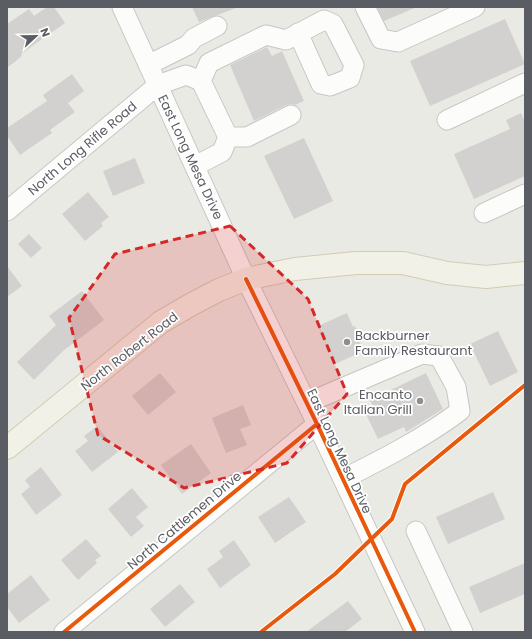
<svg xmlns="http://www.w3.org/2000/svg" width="532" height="639" font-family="Poppins,sans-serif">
	<rect width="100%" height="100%" fill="#eaeae5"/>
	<path fill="#d2d1cf" d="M 47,7 L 54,7 L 65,23 L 21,54 L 22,56 L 7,68 L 7,24 L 29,9 L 34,16 Z
		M 192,7 L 236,7 L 236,8 L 199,22 Z
		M 377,7 L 417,7 L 384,21 Z
		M 505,19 L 525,64 L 430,106 L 410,61 Z
		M 267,47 L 272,56 L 282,51 L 304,101 L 295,105 L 291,104 L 286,105 L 254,121 L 230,65 Z
		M 72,74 L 84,91 L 68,103 L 75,112 L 50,130 L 52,133 L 20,155 L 7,136 L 7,128 L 47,101 L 43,95 Z
		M 521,113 L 525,122 L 525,176 L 474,199 L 454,154 L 510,129 L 506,120 Z
		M 304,138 L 333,201 L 294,219 L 264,156 Z
		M 135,158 L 145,183 L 113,196 L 103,171 Z
		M 88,192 L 109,217 L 101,223 L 103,226 L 85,241 L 62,214 Z
		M 29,234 L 42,248 L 31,258 L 18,244 Z
		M 7,266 L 22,286 L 7,297 Z
		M 82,291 L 104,320 L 63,351 L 34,380 L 17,362 L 56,325 L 49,316 Z
		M 347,313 L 353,327 L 355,326 L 362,341 L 360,342 L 364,351 L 335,364 L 318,326 Z
		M 498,331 L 518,372 L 490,386 L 470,344 Z
		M 160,373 L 176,392 L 148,415 L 132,396 Z
		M 426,373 L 443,409 L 406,432 L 404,427 L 378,439 L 364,410 L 373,406 L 370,400 Z
		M 243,405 L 251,425 L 240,429 L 247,445 L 226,453 L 212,418 Z
		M 97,426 L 118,452 L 92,472 L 75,451 L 88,441 L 84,436 Z
		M 191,444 L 211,473 L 182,494 L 161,465 Z
		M 41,467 L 62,495 L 36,515 L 21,494 L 30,487 L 25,480 Z
		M 132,488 L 148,507 L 136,517 L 144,526 L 131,537 L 108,509 Z
		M 493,492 L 505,519 L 448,544 L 436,517 Z
		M 289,497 L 306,522 L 275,543 L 258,517 Z
		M 86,539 L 101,556 L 95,560 L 97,563 L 78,580 L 61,560 Z
		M 234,540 L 251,565 L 220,588 L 207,569 L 223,557 L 219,551 Z
		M 525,563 L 525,594 L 480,613 L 469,587 Z
		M 31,575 L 50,600 L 19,623 L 7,607 L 7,594 Z
		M 180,584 L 195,602 L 165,627 L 150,609 Z
		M 348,601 L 362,619 L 345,632 L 306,632 Z"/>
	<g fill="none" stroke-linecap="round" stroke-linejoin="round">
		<g stroke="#c6c7c5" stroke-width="21">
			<path id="minor" d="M 122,7 L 246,279 L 317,424 L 415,632
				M 365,7 L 381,39 L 398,42 L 475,7
				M 148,65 L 188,45 L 194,38 L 217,26
				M 201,81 L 209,63 L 266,35 L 286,40 L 324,20 L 333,24 L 354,65 L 350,78 L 330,86 L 321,84 L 298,33
				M 447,120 L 525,83
				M 228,137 L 247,137 L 291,115
				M 7,211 L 158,85 L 186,75 L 201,81 L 228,137 L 222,152 L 195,166
				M 484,213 L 525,194
				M 307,403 L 422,354 L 439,356 L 456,387 L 460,411 C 424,438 383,459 343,479
				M 416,531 L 463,632
				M 64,632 L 317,424"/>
		</g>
		<g stroke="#d2ccb3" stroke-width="24">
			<path id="major" d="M 7,448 L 161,322 L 192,304 L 219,290 L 246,279 L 295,269 L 356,263 L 403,263 L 447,273 L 486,277 L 525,273"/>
		</g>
		<use href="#minor" stroke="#fcfcfb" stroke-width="19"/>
		<use href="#major" stroke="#f2f1e7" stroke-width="22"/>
		<g stroke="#fff" stroke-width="6">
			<path id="cycleway" d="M 246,279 L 317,424 L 415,632
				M 64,632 L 317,424
				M 261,632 L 335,574 L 392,519 L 405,484 L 525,385"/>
		</g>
		<use href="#cycleway" stroke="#e8590c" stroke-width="4"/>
	</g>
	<path fill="#d62828" fill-opacity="0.2" stroke="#d62828" stroke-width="3" stroke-dasharray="8 5" stroke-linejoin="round" d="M 230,226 L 308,299 L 347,394 L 287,463 L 184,488 L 98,435 L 69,318 L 115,254 Z"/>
	<g fill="#8c8e90" stroke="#fff" stroke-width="1.5">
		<circle cx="347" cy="342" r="4"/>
		<circle cx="420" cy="401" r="4"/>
	</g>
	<g text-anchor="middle" stroke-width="3.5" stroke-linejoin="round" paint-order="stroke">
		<g font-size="13" fill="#5a5d63" stroke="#fff">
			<text transform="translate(82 148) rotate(-40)" y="5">North Long Rifle Road</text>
			<text transform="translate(191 157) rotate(65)" y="5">East Long Mesa Drive</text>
			<text transform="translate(129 351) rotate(-38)" y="5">North Robert Road</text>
			<text transform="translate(340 451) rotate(65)" y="5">East Long Mesa Drive</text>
			<text transform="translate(184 520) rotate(-40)" y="5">North Cattlemen Drive</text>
		</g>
		<g font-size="13" fill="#5a5d63" stroke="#fff" text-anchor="start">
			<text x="355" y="340">Backburner<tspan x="355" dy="15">Family Restaurant</tspan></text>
			<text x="412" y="399" text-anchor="end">Encanto<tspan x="412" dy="15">Italian Grill</tspan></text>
		</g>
	</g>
	<rect width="532" height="639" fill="none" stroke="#5a5d63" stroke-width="16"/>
	<g transform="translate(36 36) rotate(68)" stroke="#ffffff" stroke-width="3" paint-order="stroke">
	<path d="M0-3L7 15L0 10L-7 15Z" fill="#5a5d63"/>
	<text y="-6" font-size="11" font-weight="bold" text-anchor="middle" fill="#5a5d63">N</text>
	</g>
</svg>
